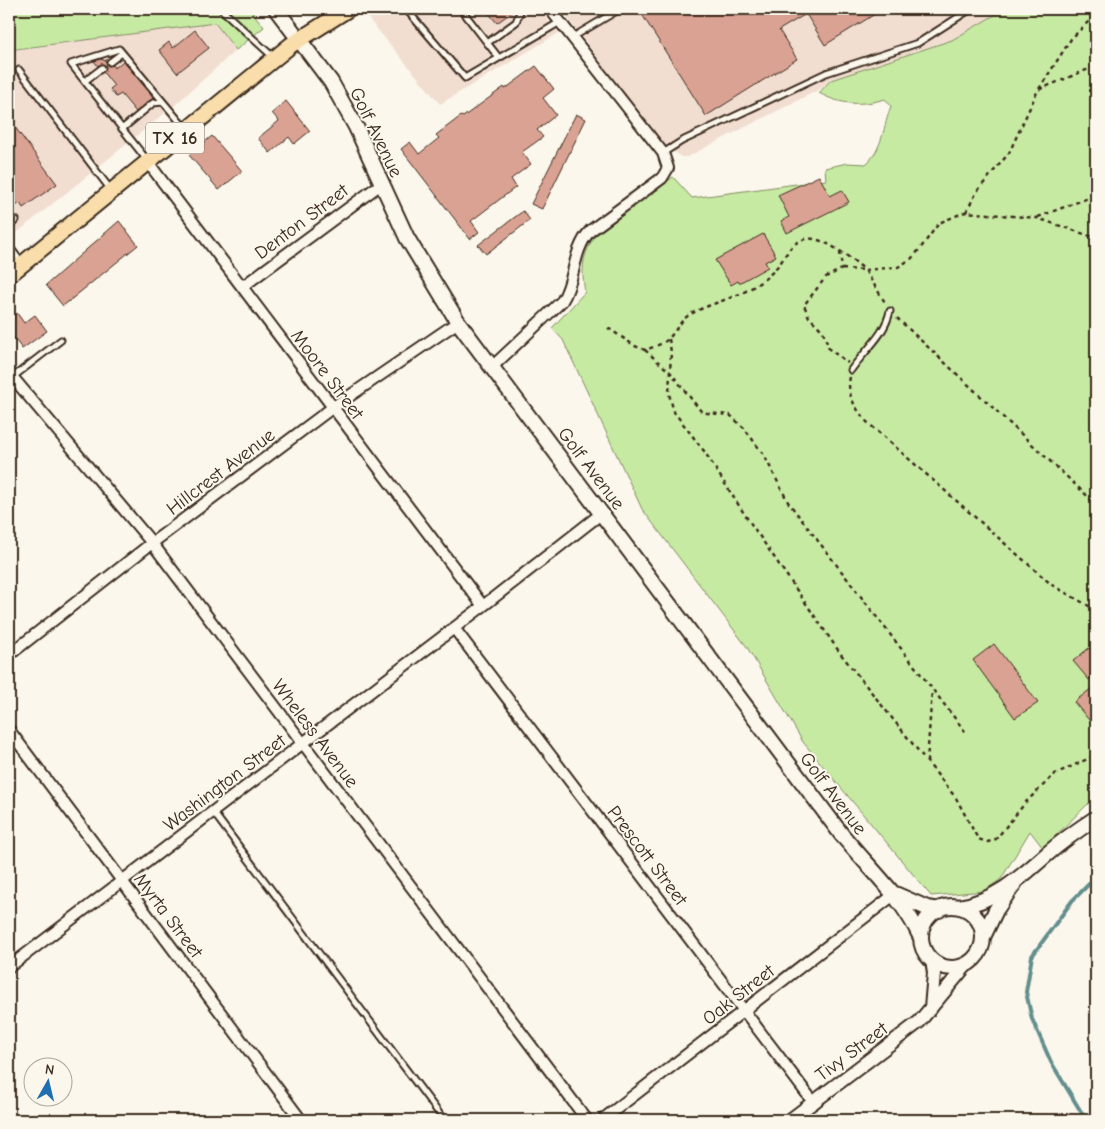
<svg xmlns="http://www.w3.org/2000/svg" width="1105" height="1129" font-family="'Comic Neue',sans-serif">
	<rect width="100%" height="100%" fill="#fbf7ec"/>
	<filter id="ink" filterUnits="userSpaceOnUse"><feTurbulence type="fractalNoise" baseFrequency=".02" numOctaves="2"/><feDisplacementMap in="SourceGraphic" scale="10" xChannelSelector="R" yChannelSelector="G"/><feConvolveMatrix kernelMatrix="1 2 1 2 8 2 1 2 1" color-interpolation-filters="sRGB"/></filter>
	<g filter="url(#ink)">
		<path fill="#f1ded1" d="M 380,9 L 539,9 L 559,33 L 440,104 L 367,17 Z
			M 561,9 L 1005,9 L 952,40 L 831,80 L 822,88 L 687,157 L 681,157 L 660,141 Z
			M 215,23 L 236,50 L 175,105 L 9,239 L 9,51 Z"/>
		<path fill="#c7eaa3" stroke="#818a60" d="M 9,9 L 250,9 L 264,27 L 236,50 L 215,23 L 9,50 Z
			M 1005,9 L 1096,9 L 1096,796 L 1043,848 L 1030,831 L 1001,879 L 984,891 L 931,896 L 803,742 L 747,647 L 642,509 L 563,340 L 552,328 L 585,292 C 581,269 582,254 596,235 L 673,177 L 692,198 L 826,180 L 825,168 L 847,163 L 866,164 C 883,149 883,127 891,106 L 885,99 C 861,106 841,105 819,93 L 831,80 L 952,40 Z"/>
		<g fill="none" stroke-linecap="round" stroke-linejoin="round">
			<path stroke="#648e8d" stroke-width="4" d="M 1086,1120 L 1051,1062 L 1032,1019 L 1026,992 L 1032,956 L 1072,901 L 1096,877"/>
		</g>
		<path fill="#daa292" stroke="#3b2a1e" d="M 485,9 L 516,9 L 497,23 Z
			M 655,9 L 883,9 L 825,45 L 806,14 L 779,30 L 797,59 L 706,116 L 643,16 Z
			M 195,30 L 209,48 L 177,73 L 159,50 L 169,42 L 173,48 Z
			M 101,59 L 106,61 L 108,66 L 113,65 L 115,68 L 123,61 L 154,98 L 136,112 L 121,94 L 116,97 L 110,89 L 114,86 L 103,72 L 106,66 L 102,64 L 98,66 L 94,61 Z
			M 536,66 L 554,89 L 543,98 L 556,115 L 537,130 L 543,137 L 522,152 L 531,164 L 511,179 L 516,187 L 471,221 L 479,232 L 470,239 L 401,149 L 410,142 L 419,154 L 439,138 L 436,135 L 461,116 L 463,117 L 504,87 L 505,89 Z
			M 286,101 L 310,131 L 294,144 L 289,137 L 270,153 L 258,138 L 279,121 L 272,113 Z
			M 576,114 L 586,119 L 542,209 L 531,204 Z
			M 9,119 L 57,184 L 23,208 L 20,203 L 9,211 Z
			M 212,136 L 242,171 L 219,190 L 189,155 Z
			M 819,176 L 830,196 L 842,190 L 849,202 L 787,233 L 781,221 L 789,217 L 778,195 Z
			M 523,211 L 530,220 L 486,254 L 478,245 Z
			M 119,221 L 138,245 L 63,306 L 46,285 Z
			M 763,234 L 776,256 L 765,262 L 768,267 L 739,283 L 738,281 L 731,285 L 715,260 Z
			M 17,313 L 24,323 L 35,315 L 47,331 L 22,349 L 9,331 L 9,319 Z
			M 994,644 L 1038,703 L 1015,718 L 973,660 Z
			M 1089,648 L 1096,656 L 1096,674 L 1089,680 L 1073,661 Z
			M 1096,685 L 1096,714 L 1089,720 L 1074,702 Z"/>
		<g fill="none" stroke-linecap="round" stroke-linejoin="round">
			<g stroke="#3b2a1e" stroke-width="9">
				<path id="service" d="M 221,9 L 272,56
					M 406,9 L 465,78 L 560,22
					M 461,9 L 499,58
					M 573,37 L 620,9
					M 487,43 L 516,22 L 521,9
					M 110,62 L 122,53
					M 19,70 L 111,190
					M 85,81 L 102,68
					M 122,129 L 153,103 L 163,102
					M 663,153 L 682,141 L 826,73 L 918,43 L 971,9
					M 147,160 L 71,64 L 119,49 L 185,128
					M 9,226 L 16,220
					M 9,246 L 21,262
					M 851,370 C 865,350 885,335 890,311
					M 13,377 L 61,340
					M 213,812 L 444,1120"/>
			</g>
			<g stroke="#3b2a1e" stroke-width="14">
				<path id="minor" d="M 147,161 L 483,606
					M 242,287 L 381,184
					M 492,367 L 562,301 C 576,279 572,251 590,231 L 662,178 L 668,168 L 663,153 L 550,9
					M 9,373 L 152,543 L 587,1120
					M 454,628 L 814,1103
					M 9,655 L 152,543 L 332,408 L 458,322
					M 9,730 L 301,1120
					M 9,967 L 483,606 L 602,513
					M 602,1120 L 895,894"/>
			</g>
			<g stroke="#3b2a1e" stroke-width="16">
				<path id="tertiary" d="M 931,1008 L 934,973 L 932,960
					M 790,1120 L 919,1022 L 968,963"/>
			</g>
			<g stroke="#3b2a1e" stroke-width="18">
				<path id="secondary" d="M 276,9 L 331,82 L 356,127 L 407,238 L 458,322 L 842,835 C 870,869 903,898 921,938
					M 895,894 L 927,908 L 939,910
					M921 937a31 31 0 1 1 62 0a31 31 0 1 1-62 0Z
					M 959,907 C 995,901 1020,878 1046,855 C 1062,841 1079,829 1096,818
					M 983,937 L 996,910 L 1014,884"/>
			</g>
			<g stroke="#3b2a1e" stroke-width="19">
				<path id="primary" d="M 9,275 L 291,45 L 348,9"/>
			</g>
			<path stroke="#3b2a1e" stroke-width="2.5" stroke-dasharray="4 4" stroke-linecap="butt" d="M 1039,89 L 1071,39 L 1096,14
				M 966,212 L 978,190 L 1009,153 L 1038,90 L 1096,66
				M 1038,217 L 1096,195
				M 1095,238 L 1096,244
				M 840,252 L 842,269 L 826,277 L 804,305 L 809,317 L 823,331 L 829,349 L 848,363
				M 842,269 L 865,270 L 886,304
				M 897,318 L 1096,504
				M 608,328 L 635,346 L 645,350 C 653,347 664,344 669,338 C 676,331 680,321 689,315 C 711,302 737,299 759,283 C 767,278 775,270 781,262 C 788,252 791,243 805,239 C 822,235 852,259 865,270 L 898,267 L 911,259 L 920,249 L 939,223 L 965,212 L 1037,218 L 1096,238
				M 669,339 L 671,352 L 669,394 L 674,412 L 704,451 L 745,515 L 840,653 L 956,798 L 978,839 L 988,842 L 996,839 L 1026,802 L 1055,774 L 1096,755
				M 645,350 L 671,373 L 700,410 L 707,413 L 730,415 L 744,428 L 764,455 L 788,502 L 967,734
				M 850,377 C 846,395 856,409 867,422 L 1052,585 L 1096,610
				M 927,762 L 932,690"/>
			<use href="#service" stroke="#fbf7ec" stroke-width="5"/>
			<use href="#minor" stroke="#fbf7ec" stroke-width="10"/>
			<use href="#tertiary" stroke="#fbf7ec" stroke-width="12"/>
			<use href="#secondary" stroke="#fbf7ec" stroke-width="14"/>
			<use href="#primary" stroke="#f9deab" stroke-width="15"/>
		</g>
	</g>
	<g text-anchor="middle" stroke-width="4" stroke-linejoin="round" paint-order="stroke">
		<rect fill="#fbf7ec" stroke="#75685c" stroke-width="1" x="146" y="122.5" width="58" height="31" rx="4"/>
		<g font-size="18" font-weight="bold" fill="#3b2a1e">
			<text x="175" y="144">TX 16</text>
		</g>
		<g font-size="19" fill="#3b2a1e" stroke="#fbf7ec">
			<text transform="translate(377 132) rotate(64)" y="7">Golf Avenue</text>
			<text transform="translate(301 221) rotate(-37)" y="7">Denton Street</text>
			<text transform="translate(328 374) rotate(53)" y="7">Moore Street</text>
			<text transform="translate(592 468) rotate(53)" y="7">Golf Avenue</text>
			<text transform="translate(220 471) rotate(-37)" y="7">Hillcrest Avenue</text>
			<text transform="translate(316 733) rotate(53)" y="7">Wheless Avenue</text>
			<text transform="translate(224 782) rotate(-37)" y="7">Washington Street</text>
			<text transform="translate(834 793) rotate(53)" y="7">Golf Avenue</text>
			<text transform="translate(648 855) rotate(53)" y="7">Prescott Street</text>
			<text transform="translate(169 915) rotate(53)" y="7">Myrta Street</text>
			<text transform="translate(738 994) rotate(-38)" y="7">Oak Street</text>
			<text transform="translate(851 1051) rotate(-37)" y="7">Tivy Street</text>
		</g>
	</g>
	<rect width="1105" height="1129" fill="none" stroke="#fbf7ec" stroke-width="30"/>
	<rect x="15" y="15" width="1075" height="1099" fill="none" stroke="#3b2a1e" stroke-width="2" filter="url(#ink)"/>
	<g transform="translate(48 1082) rotate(8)"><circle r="24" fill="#fbf7ec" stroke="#aea59a"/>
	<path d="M0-4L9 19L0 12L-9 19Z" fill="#1f6fb2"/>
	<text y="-8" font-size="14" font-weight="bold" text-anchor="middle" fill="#3b2a1e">N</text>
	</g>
</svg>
